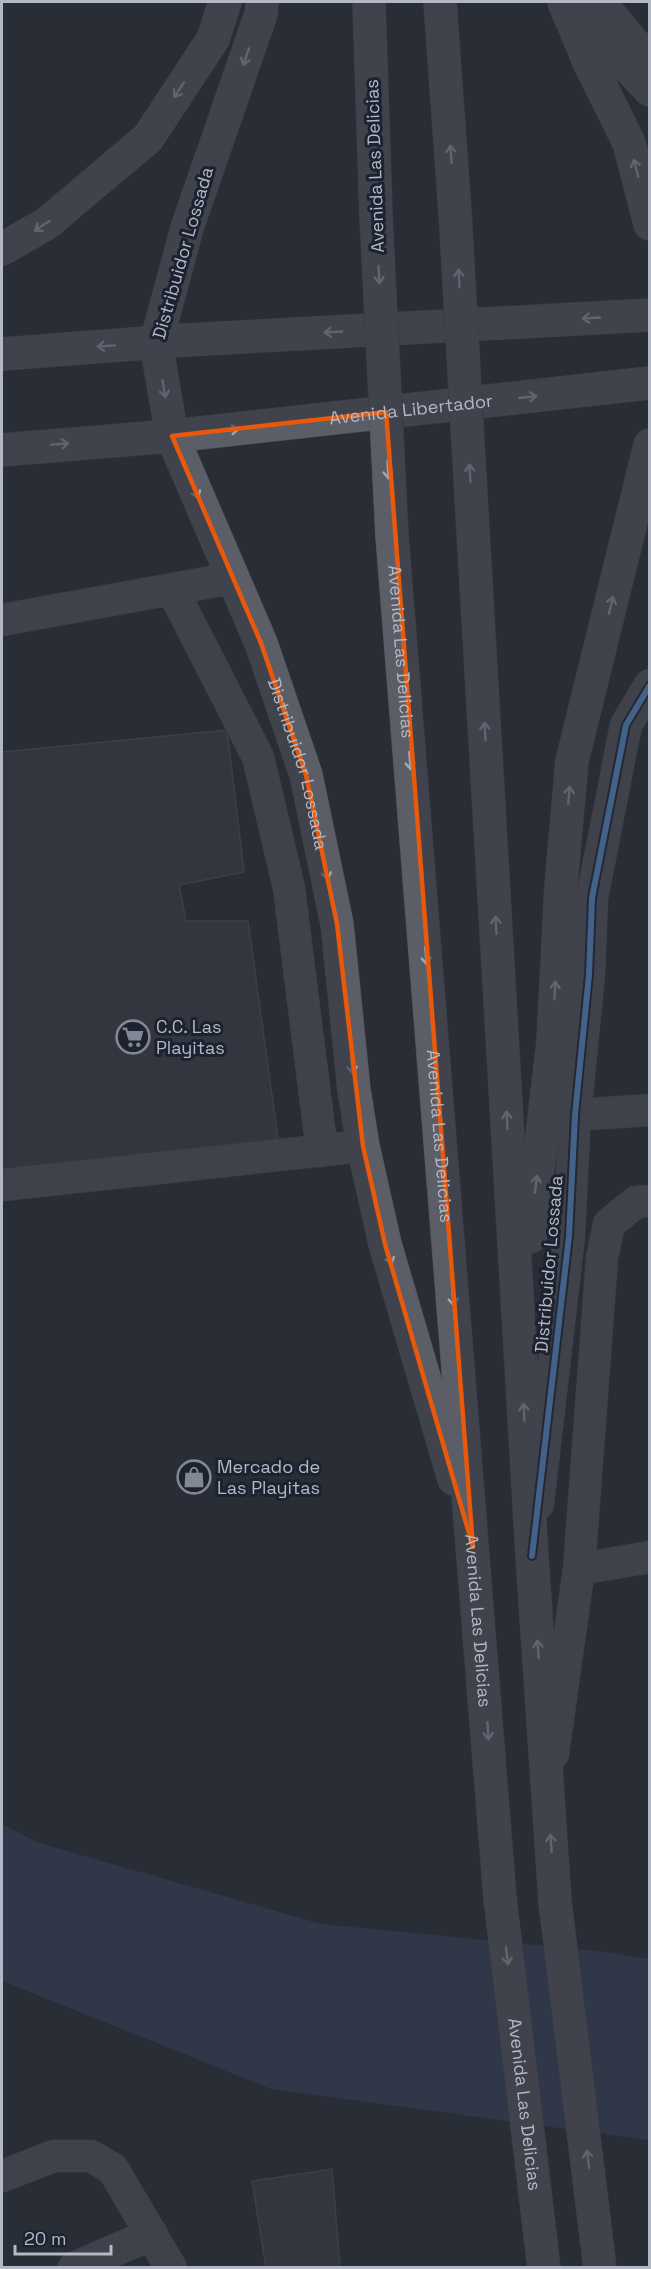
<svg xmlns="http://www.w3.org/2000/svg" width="651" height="2269" font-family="'Space Grotesk',sans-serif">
	<rect width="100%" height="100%" fill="#292d36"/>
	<path fill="#38435f" d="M 2,1824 L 39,1843 L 321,1924 L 607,1952 L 649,1959 L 649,2140 L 271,2089 L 2,1981 Z"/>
	<path fill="#3e424a" stroke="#51555d" stroke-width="1.5" d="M 227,730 L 244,872 L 179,885 L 186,921 L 248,921 L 280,1153 L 2,1175 L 2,752 Z
		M 332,2169 L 340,2268 L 266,2268 L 252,2181 Z"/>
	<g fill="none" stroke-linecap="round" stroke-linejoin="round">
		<g stroke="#45484f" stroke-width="33">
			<path id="minor" d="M 600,2 L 635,44 L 650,56
				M 172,589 L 258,757 L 289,888 L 322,1151
				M 2,620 L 233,578
				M 575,1115 L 650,1110
				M 2,1185 L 363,1146
				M 538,1504 L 569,1236 L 575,1115 L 589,975 L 592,898 L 626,725 L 650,685
				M 579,1569 L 602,1258 L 609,1224 L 636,1202 L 650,1201
				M 553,1754 L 579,1569 L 650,1557
				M 2,2176 L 54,2156 L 91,2156 L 113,2169 L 171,2268
				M 74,2268 L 152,2234"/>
		</g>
		<g stroke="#474a53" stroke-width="34">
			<g id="major">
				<path id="s1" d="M 262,2 L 261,14 L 187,228 L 156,343 L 172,436 L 261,643 L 306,775 L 337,924 L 354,1090 L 363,1146 L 385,1244 L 454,1479"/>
				<path d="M 369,2 L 376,216"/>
				<path d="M 440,2 L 455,212"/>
				<path d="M 564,2 L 589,62 L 629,143 L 650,224"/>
				<path d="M 575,10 L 650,90"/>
				<path d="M 2,249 L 46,224 L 148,138 L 213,39 L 225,2"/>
				<path d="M 2,354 L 186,340 L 650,315"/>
				<path id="s2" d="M 2,450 L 172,436 L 650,383"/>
				<path d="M 473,531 L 532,1556 L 555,1902 L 600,2268"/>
				<path id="s3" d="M 392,536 L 500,1898 L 544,2268"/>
				<path d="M 530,1237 L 553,1042 L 561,885 L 572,761 L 650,445"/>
			</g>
		</g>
		<use href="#minor" stroke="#595c64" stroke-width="32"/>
		<use href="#major" stroke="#5b5e66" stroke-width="33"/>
		<g stroke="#474a53" stroke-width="34" stroke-linecap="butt">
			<path id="major-bridge" d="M 455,212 L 473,531
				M 376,216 L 392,536"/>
		</g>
		<use href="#major-bridge" stroke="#5b5e66" stroke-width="33"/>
		<g stroke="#1d2230" stroke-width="10">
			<path id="cycleway" d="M 532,1556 L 569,1236 L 575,1115 L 589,975 L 592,898 L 626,725 L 650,685"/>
		</g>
		<use href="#cycleway" stroke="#60a3ed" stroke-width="6"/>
	</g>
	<defs><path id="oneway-shaft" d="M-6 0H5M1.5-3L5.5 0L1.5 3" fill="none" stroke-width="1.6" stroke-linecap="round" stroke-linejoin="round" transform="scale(1.5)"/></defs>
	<g stroke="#a1a6b4">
		<use href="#oneway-shaft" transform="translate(246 57) rotate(109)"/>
		<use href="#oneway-shaft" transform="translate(179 90) rotate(123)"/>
		<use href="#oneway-shaft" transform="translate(451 154) rotate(-94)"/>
		<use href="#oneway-shaft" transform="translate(636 168) rotate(-105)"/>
		<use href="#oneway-shaft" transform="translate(42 226) rotate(147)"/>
		<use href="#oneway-shaft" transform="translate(379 275) rotate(87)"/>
		<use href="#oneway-shaft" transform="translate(459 278) rotate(-93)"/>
		<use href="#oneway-shaft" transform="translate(591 318) rotate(177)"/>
		<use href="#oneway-shaft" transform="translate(333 332) rotate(177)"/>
		<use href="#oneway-shaft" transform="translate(106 346) rotate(176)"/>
		<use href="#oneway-shaft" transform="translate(164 389) rotate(80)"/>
		<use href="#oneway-shaft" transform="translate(528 397) rotate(-6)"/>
		<use href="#oneway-shaft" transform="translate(230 430) rotate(-6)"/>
		<use href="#oneway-shaft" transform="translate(60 444) rotate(-4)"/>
		<use href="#oneway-shaft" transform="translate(388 470) rotate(87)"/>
		<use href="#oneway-shaft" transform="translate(470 473) rotate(-93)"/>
		<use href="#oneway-shaft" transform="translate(195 490) rotate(67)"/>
		<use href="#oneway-shaft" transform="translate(611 605) rotate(-76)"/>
		<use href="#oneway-shaft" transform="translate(485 731) rotate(-93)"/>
		<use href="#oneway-shaft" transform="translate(410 761) rotate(85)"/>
		<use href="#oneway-shaft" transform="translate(569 795) rotate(-85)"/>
		<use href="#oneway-shaft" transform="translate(326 871) rotate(78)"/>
		<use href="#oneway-shaft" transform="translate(496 925) rotate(-93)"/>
		<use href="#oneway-shaft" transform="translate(426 956) rotate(85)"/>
		<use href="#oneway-shaft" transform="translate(555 990) rotate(-87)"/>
		<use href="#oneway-shaft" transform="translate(352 1065) rotate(84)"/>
		<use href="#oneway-shaft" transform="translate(507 1120) rotate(-93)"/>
		<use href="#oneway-shaft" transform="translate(536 1184) rotate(-83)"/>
		<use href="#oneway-shaft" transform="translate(389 1256) rotate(74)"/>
		<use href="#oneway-shaft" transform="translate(453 1297) rotate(85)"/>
		<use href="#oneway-shaft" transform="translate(524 1412) rotate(-93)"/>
		<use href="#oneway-shaft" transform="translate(538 1649) rotate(-94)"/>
		<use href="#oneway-shaft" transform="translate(488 1731) rotate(86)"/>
		<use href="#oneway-shaft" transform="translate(551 1843) rotate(-94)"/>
		<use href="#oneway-shaft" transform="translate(507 1956) rotate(83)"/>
		<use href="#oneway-shaft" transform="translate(588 2159) rotate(-97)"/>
	</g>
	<path d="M0 0H651V2269H0ZM 386,412 L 473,1547 L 385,1244 L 363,1146 L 337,924 L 306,775 L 261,643 L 172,436 Z" fill="#292d36" fill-opacity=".55" fill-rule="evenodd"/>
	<path fill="none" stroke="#e8590c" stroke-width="4.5" stroke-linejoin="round" d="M 386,412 L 473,1547 L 385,1244 L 363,1146 L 337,924 L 306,775 L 261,643 L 172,436 Z"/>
	<defs>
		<g id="supermarket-ring" transform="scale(1.725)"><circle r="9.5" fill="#1d2230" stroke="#838794" stroke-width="1.5"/><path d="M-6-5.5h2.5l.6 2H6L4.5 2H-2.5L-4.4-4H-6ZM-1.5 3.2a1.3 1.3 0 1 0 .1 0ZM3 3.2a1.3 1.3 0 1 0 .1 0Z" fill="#838794"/></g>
		<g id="shop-ring" transform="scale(1.725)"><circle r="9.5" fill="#1d2230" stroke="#838794" stroke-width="1.5"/><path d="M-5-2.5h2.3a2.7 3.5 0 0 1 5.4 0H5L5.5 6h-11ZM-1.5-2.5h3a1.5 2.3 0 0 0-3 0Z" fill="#838794"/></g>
	</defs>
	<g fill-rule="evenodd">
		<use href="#supermarket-ring" x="133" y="1037"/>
		<use href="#shop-ring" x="194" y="1477"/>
	</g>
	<g text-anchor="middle" stroke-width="6" stroke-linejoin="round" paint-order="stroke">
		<g font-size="18" fill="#b3b8c7" stroke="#1d2230">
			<text transform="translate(375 166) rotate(-92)" y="6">Avenida Las Delicias</text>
			<text transform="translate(183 253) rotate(-74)" y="6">Distribuidor Lossada</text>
			<text dy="6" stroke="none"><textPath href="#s2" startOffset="411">Avenida Libertador</textPath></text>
			<text dy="6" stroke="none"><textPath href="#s3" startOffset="116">Avenida Las Delicias</textPath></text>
			<text dy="6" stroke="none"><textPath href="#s1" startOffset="804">Distribuidor Lossada</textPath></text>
			<text dy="6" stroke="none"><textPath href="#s3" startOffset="602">Avenida Las Delicias</textPath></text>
			<text transform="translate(549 1264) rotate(-85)" y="6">Distribuidor Lossada</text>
			<text dy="6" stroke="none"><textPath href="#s3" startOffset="1088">Avenida Las Delicias</textPath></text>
			<text dy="6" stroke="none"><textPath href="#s3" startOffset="1574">Avenida Las Delicias</textPath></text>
		</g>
		<g font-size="18" fill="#b3b8c7" stroke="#1d2230" text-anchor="start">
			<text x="156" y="1033">C.C. Las<tspan x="156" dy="21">Playitas</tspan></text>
			<text x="217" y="1473">Mercado de<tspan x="217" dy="21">Las Playitas</tspan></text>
		</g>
	</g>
	<rect width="651" height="2269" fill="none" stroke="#b3b8c7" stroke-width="6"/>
	<path d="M15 2245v9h96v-9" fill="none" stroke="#b3b8c7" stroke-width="3"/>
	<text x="24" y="2245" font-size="18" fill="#b3b8c7" stroke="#1d2230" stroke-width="4.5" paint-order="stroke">20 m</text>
</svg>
